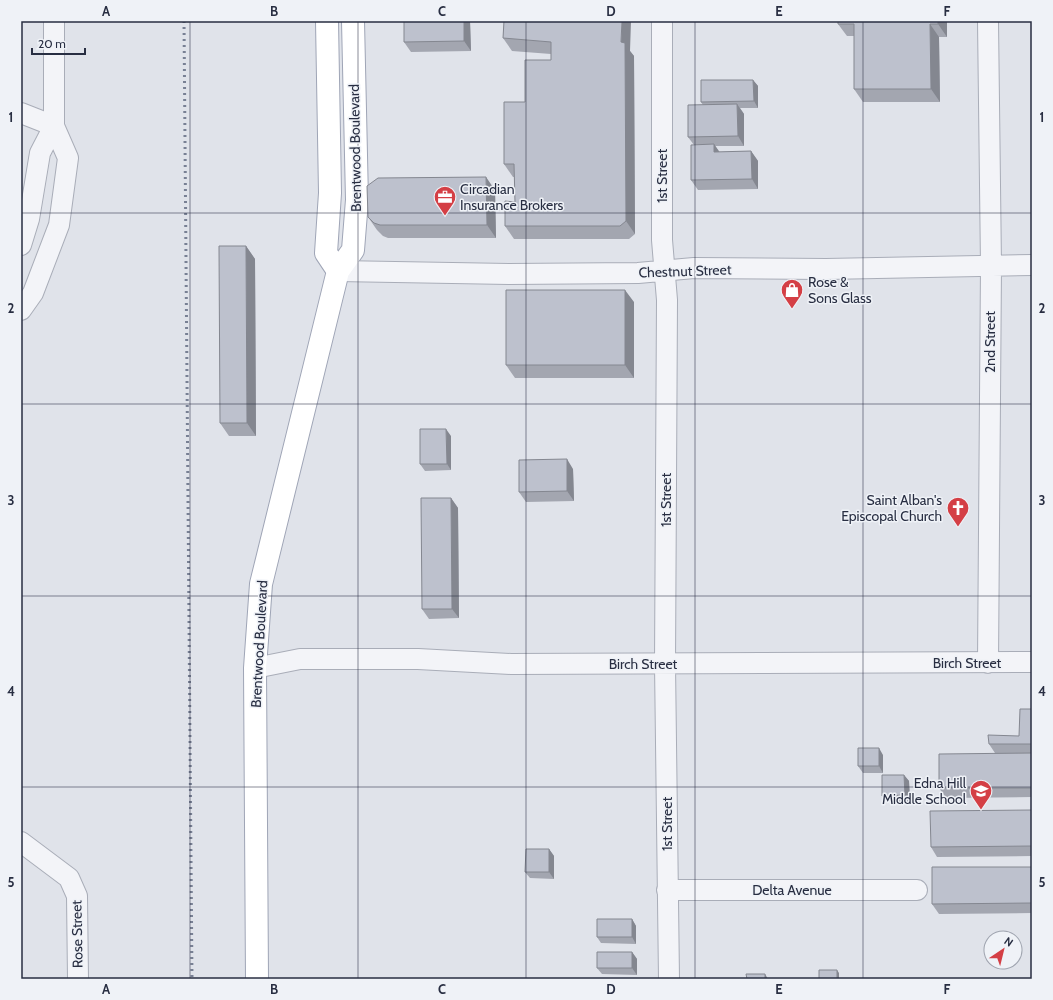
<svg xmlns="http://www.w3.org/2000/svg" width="1053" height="1000" font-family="Cabin,sans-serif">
	<rect width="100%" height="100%" fill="#e0e3ea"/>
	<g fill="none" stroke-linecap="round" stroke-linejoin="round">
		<g stroke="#a9adb8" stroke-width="22">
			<path id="minor" d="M 662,21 L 662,240 L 667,300 L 665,664 L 669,979
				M 21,113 L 54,126
				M 21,245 L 29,219 L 40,153 L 54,126
				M 338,271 L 509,274 L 638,273 L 694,268 L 826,269 L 1032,265
				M 21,310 L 33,293 L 59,225 L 68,158 L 54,126 L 54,21
				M 988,663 L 991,266 L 988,21
				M 255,668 L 300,659 L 418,659 L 511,664 L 1032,662
				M 21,842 L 69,878 L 77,896 L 78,979
				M 667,890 L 917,890"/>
		</g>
		<g stroke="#9fa5b6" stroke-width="24">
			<path id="major" d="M 327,21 L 330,193 L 326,253 L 338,271
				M 257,979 L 255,668 L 261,584 L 338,271 L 353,250 L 357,200 L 353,21"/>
		</g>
		<use href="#minor" stroke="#f3f4f8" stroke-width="20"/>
		<use href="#major" stroke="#fff" stroke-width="22"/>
		<path stroke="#788094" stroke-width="3" stroke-dasharray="2 4" stroke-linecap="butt" d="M 184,21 L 192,979"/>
	</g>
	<path fill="#a3a6b0" d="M 470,21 L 471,51 L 411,52 L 404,42 Z
		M 504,21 L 630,51 L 634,56 L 635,234 L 629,239 L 514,239 L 505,226 L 515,202 L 514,177 L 513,177 L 504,164 L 525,102 L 551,60 L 551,54 L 512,51 L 503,38 Z
		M 947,21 L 947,37 L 939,37 L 940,102 L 863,102 L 854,89 L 854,36 L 847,36 L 838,24 Z
		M 753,80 L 758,86 L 758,108 L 740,108 L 744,114 L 744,146 L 715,146 L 719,152 L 751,151 L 758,161 L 758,189 L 698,190 L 691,180 L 694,145 L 688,137 L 703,105 L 701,102 Z
		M 495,190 L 496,238 L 388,238 L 383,236 L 377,230 L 368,217 Z
		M 246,246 L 255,259 L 256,436 L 229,436 L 220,423 Z
		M 634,302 L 634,378 L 515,378 L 506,365 Z
		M 451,436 L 451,470 L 425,471 L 420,464 Z
		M 573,469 L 574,501 L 526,502 L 519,492 Z
		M 451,498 L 458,508 L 459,618 L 429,619 L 422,609 Z
		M 1032,709 L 1032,797 L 946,798 L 939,788 L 995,753 L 989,744 L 1019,736 Z
		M 883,755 L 883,773 L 863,773 L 858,766 Z
		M 904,775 L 909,781 L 910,802 L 887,802 L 882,796 Z
		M 1032,810 L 1032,856 L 937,857 L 931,847 Z
		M 549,849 L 554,856 L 554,879 L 530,878 L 525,872 Z
		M 1032,867 L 1032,913 L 939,914 L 932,904 Z
		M 632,919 L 636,926 L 636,944 L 601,943 L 597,937 Z
		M 632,952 L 637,959 L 637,975 L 602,974 L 597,968 Z"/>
	<path fill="#848790" d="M 464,21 L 470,21 L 471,51 L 464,41 Z
		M 622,21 L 631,21 L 630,51 L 634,56 L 635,234 L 626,221 L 621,42 Z
		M 938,21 L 947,21 L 947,37 L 938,24 Z
		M 930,24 L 939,37 L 940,102 L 931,89 Z
		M 753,80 L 758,86 L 758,108 L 754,101 Z
		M 737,104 L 744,114 L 744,146 L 738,136 Z
		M 714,144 L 721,154 L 714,152 Z
		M 751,151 L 758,161 L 758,189 L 752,179 Z
		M 486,177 L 495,190 L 496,238 L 487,225 Z
		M 246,246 L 255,259 L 256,436 L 247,423 Z
		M 625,290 L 634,302 L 634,378 L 625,365 Z
		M 446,429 L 451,436 L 451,470 L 447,464 Z
		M 567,459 L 573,469 L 574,501 L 567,491 Z
		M 451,498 L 458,508 L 459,618 L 452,609 Z
		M 879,748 L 883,755 L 883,773 L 879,766 Z
		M 904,775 L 909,781 L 910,802 L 905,795 Z
		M 549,849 L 554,856 L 554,879 L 549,872 Z
		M 632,919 L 636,926 L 636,944 L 632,937 Z
		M 632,952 L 637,959 L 637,975 L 632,968 Z
		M 837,970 L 839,973 L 839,979 L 837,979 Z
		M 765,974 L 768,979 L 765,979 Z"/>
	<path fill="#bdc1cd" stroke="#848790" d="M 404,21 L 464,21 L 464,41 L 404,42 Z
		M 504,21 L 622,21 L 621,42 L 625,43 L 626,221 L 620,226 L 505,226 L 505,201 L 515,202 L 514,164 L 504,164 L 504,102 L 525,102 L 525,60 L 551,60 L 551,42 L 503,38 Z
		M 838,21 L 938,21 L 938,24 L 930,24 L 931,89 L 854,89 L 854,24 L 838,24 Z
		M 701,80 L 753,80 L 754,101 L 701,102 Z
		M 737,104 L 738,136 L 688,137 L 688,105 Z
		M 714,144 L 714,152 L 751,151 L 752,179 L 691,180 L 691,145 Z
		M 486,177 L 487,225 L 380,225 L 374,223 L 368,217 L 367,186 L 378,178 Z
		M 219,246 L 246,246 L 247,423 L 220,423 Z
		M 506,290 L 625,290 L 625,365 L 506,365 Z
		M 420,429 L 446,429 L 447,464 L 420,464 Z
		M 567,459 L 567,491 L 519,492 L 519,460 Z
		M 421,498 L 451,498 L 452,609 L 422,609 Z
		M 1020,709 L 1032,709 L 1032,744 L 989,744 L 988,735 L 1019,736 Z
		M 858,748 L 879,748 L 879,766 L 858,766 Z
		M 1032,753 L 1032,788 L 939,788 L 939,754 Z
		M 882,775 L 904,775 L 905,795 L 882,796 Z
		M 1032,810 L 1032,846 L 931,847 L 930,811 Z
		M 526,849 L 549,849 L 549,872 L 525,872 Z
		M 932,867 L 1032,867 L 1032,903 L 932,904 Z
		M 597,919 L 632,919 L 632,937 L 597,937 Z
		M 597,952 L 632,952 L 632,968 L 597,968 Z
		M 819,970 L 837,970 L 837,979 L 819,979 Z
		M 746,974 L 765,974 L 765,979 L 747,979 Z"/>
	<path fill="none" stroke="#282e42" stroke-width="1" stroke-opacity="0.55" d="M 190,21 L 190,979M 358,21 L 358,979M 526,21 L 526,979M 695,21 L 695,979M 863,21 L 863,979M 21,213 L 1032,213M 21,404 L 1032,404M 21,596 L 1032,596M 21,787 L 1032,787"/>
	<defs>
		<g id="office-pin" transform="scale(1.15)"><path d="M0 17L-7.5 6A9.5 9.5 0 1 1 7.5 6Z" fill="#d43f45" stroke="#eff2f7"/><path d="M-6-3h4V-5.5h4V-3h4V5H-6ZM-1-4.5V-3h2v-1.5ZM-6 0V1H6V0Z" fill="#fff"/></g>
		<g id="shop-pin" transform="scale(1.15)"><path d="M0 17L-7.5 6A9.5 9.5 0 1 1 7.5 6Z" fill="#d43f45" stroke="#eff2f7"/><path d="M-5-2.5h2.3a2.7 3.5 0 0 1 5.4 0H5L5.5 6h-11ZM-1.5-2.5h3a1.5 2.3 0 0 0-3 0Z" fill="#fff"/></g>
		<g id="church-pin" transform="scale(1.15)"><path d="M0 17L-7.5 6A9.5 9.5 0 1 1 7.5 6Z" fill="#d43f45" stroke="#eff2f7"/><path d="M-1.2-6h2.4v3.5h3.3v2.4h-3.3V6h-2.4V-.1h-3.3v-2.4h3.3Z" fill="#fff"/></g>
		<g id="school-pin" transform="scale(1.15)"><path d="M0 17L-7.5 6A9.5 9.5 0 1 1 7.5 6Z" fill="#d43f45" stroke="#eff2f7"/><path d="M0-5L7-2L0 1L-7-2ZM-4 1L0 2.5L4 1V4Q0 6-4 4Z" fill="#fff"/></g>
	</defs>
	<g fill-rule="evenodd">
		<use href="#office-pin" x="445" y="197"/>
		<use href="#shop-pin" x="792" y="290"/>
		<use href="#church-pin" x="958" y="508"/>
		<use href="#school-pin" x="981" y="791"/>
	</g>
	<g text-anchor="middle" stroke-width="3" stroke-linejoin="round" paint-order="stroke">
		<g font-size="14" fill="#282e42" stroke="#eff2f7">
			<text transform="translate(355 148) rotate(-91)" y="5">Brentwood Boulevard</text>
			<text transform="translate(662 176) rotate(-90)" y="5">1st Street</text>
			<text transform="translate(685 271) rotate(-2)" y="5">Chestnut Street</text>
			<text transform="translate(990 342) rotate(-90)" y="5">2nd Street</text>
			<text transform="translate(666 500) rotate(-90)" y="5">1st Street</text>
			<text transform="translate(259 644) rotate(-87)" y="5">Brentwood Boulevard</text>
			<text x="967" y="668">Birch Street</text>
			<text x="643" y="669">Birch Street</text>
			<text transform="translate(667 824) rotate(-90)" y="5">1st Street</text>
			<text x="792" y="895">Delta Avenue</text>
			<text transform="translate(77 934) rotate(-91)" y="5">Rose Street</text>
		</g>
		<g font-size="14" fill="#282e42" stroke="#eff2f7" text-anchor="start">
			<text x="460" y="194">Circadian<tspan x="460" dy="16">Insurance Brokers</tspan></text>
			<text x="808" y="287">Rose &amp;<tspan x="808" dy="16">Sons Glass</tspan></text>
			<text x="942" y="505" text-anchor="end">Saint Alban's<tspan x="942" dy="16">Episcopal Church</tspan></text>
			<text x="966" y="788" text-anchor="end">Edna Hill<tspan x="966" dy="16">Middle School</tspan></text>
		</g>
	</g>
	<rect width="1053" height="1000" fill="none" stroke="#eff2f7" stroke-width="44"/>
	<g transform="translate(1003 950) rotate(35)"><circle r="19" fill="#eff2f7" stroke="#9fa4af"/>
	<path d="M0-3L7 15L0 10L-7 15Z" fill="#d43f45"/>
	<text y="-6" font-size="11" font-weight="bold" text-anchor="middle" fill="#282e42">N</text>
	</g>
	<path d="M32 48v6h53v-6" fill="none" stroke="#282e42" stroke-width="2"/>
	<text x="38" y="48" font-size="12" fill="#282e42" stroke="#eff2f7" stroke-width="3" paint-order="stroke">20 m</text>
	<rect x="22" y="22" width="1009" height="956" fill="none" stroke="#282e42" stroke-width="1.5"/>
	<g font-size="13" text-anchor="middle" font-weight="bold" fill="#282e42">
		<text x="106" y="16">A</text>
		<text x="274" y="16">B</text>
		<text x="442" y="16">C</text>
		<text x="611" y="16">D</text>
		<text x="779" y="16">E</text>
		<text x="947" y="16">F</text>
		<text x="11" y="122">1</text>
		<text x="1042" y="122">1</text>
		<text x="11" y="313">2</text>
		<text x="1042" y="313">2</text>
		<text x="11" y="505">3</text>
		<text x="1042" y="505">3</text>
		<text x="11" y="696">4</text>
		<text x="1042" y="696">4</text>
		<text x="11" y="887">5</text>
		<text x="1042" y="887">5</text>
		<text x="106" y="994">A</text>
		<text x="274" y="994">B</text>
		<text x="442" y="994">C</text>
		<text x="611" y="994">D</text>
		<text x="779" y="994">E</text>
		<text x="947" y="994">F</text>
	</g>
</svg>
